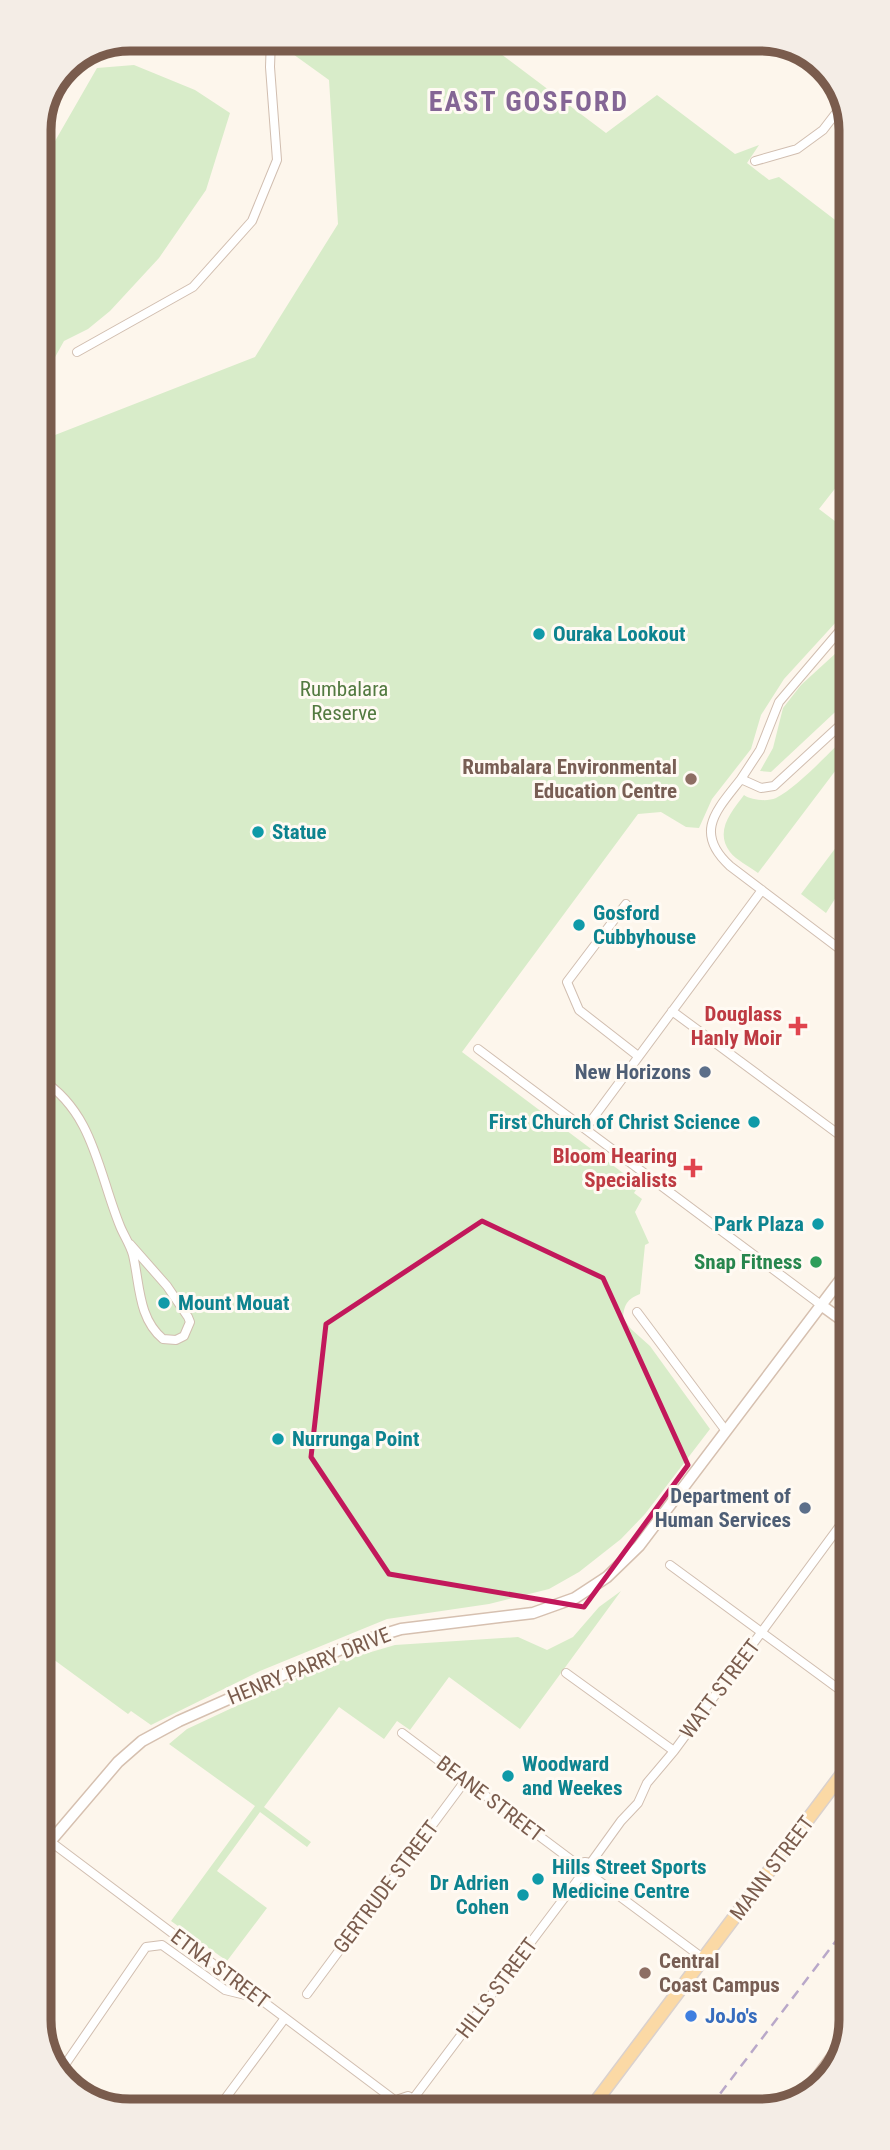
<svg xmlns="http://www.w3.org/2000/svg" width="890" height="2150" font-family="'Roboto Condensed',sans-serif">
	<rect width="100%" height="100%" fill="#fdf6ec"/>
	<path fill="#d8ecc9" d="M 282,39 L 318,39 L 330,49 L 340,39 L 481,39 L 606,133 L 657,95 L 735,154 L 759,145 L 747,163 L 769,180 L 779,177 L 847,229 L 848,472 L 819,509 L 848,531 L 848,609 L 784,679 L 761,715 L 751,749 L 712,799 L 699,828 L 686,827 L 661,812 L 638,814 L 462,1052 L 639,1185 L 634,1193 L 642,1199 L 635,1212 L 649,1243 L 645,1245 L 640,1294 C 627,1299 624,1305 623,1318 L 631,1329 L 650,1346 L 710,1429 L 645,1514 L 621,1539 L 579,1572 L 549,1589 L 489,1604 L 387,1619 L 260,1671 L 151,1725 L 131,1711 L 128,1714 L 42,1651 L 40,489 L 54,488 L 55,435 L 255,357 L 338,224 L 329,80 L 279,44 Z
		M 134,65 L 195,90 L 230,113 L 206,190 L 159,258 L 110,311 L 88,329 L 64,341 L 39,386 L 39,169 L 97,68 Z
		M 848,642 L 848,700 L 771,772 L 760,771 L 773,748 L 783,708 L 801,685 Z
		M 848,735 L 848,754 L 758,873 C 749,866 736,860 730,852 C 714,831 732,811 744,795 C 751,800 767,802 776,798 C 799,786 828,753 848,735 Z
		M 849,830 L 849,885 L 845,883 L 826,913 L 801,894 Z
		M 621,1591 L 520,1729 L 449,1677 L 410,1730 L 397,1721 L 384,1739 L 339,1707 L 264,1807 L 311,1842 L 307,1847 L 260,1812 L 217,1871 L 267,1908 L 227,1961 L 171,1921 L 255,1806 L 169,1744 L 187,1729 L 320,1667 L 395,1645 L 518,1637 L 547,1650 L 573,1637 L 599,1607 Z"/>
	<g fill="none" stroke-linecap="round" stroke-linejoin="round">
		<g stroke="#d1beb0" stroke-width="10">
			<path id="street" d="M 591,39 C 619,56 664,44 695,39
				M 755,161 L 797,149 L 823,130 L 846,100
				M 77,352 L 193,287 L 252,221 L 277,160 L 270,67 L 271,39
				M 848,621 L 779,702 L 760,750 L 741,779 L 761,788 L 774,786 L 848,718
				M 741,779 C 717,810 693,832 730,866 L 849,956
				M 626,904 L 567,982 L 579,1010 L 638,1056
				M 672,1011 L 849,1142
				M 478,1049 L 821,1305
				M 41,1079 C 94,1113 98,1172 120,1226 C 124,1236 130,1244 133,1255 C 140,1285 138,1318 163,1339 L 176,1340 L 184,1336 L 190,1322 L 188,1317 L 167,1286 L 130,1244
				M 585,1129 L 762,890
				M 637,1312 L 726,1431
				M 670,1565 L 851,1698
				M 566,1673 L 674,1751
				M 402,1733 L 578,1865
				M 43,1836 L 397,2102
				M577 1870a8 8 0 1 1 16 0a8 8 0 1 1-16 0Z
				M 590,1864 L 621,1821 L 638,1803 L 647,1783 L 674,1751 L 850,1512
				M 591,1875 L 704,1959
				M 307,1994 L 465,1781
				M 60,2072 L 146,1947 L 162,1945 L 225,1990 L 258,1998
				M 413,2099 L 580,1877
				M 396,2109 L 399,2099 L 408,2096 L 416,2101 L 417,2109
				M 216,2111 L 285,2018"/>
		</g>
		<g stroke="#d6c0b0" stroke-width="13">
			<path id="secondary" d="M 821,1305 L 850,1326
				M 43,1850 L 118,1762 L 142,1741 L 179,1721 L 355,1643 L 401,1629 L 533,1613 L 575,1598 L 607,1577 L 639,1546 L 850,1267
				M 801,2099 L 845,2039"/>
		</g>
		<g stroke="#dad1cd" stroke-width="15">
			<path id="primary" d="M 591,2108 L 851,1762"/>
		</g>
		<use href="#street" stroke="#fff" stroke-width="8"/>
		<use href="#secondary" stroke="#fff" stroke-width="10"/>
		<use href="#primary" stroke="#fbd9a5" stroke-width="12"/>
		<path stroke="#b9a8c9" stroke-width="2.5" stroke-dasharray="10 7" stroke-linecap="butt" d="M 710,2107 L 851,1921"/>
	</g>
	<path fill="none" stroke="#c2185b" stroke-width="5" stroke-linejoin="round" d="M 482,1221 L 603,1278 L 688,1465 L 584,1607 L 389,1574 L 311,1457 L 326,1324 Z"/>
	<g fill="#0f9aa8" stroke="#fffaf3" stroke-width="2.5">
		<circle cx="539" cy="634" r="7"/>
		<circle cx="258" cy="832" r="7"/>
		<circle cx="579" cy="925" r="7"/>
		<circle cx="754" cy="1122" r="7"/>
		<circle cx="818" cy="1224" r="7"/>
		<circle cx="164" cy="1303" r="7"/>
		<circle cx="278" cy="1439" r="7"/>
		<circle cx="508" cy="1776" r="7"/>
		<circle cx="538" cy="1879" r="7"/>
		<circle cx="523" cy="1895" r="7"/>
	</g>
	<g fill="#8d6e63" stroke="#fffaf3" stroke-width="2.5">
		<circle cx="691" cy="779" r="7"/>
		<circle cx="645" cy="1973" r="7"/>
	</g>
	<g fill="#e0444e" stroke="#fffaf3" stroke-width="2.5">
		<path d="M794.5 1015.5h7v7h7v7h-7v7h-7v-7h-7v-7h7z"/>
		<path d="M689.5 1157.5h7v7h7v7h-7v7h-7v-7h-7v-7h7z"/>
	</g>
	<g fill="#5c6f8a" stroke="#fffaf3" stroke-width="2.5">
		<circle cx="705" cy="1072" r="7"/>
		<circle cx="805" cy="1508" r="7"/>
	</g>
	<circle fill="#2e9e5b" stroke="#fffaf3" stroke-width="2.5" cx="816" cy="1262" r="7"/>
	<circle fill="#3f7fe0" stroke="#fffaf3" stroke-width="2.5" cx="691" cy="2016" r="7"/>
	<g text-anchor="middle" stroke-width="6" stroke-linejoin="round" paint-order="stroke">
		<g font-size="21" font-weight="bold" fill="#0d838f" stroke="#fffaf3" text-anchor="start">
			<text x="553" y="641">Ouraka Lookout</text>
			<text x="272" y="839">Statue</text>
			<text x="593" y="920">Gosford<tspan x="593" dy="24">Cubbyhouse</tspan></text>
			<text x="740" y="1129" text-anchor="end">First Church of Christ Science</text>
			<text x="804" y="1231" text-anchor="end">Park Plaza</text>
			<text x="178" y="1310">Mount Mouat</text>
			<text x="292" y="1446">Nurrunga Point</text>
			<text x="522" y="1771">Woodward<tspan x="522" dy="24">and Weekes</tspan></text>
			<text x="552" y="1874">Hills Street Sports<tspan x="552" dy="24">Medicine Centre</tspan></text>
			<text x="509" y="1890" text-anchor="end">Dr Adrien<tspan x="509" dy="24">Cohen</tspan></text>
		</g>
		<g font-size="21" fill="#537a41" stroke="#fffaf3">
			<text x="344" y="696">Rumbalara<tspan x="344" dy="24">Reserve</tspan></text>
		</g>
		<g font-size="21" font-weight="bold" fill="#785e54" stroke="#fffaf3" text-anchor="end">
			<text x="677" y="774">Rumbalara Environmental<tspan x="677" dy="24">Education Centre</tspan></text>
			<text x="659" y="1968" text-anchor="start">Central<tspan x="659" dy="24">Coast Campus</tspan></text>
		</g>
		<g font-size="21" font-weight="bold" fill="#be3a42" stroke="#fffaf3" text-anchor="end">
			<text x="782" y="1021">Douglass<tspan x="782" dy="24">Hanly Moir</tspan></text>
			<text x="677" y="1163">Bloom Hearing<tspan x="677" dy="24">Specialists</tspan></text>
		</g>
		<g font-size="21" font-weight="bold" fill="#4e5e75" stroke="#fffaf3" text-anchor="end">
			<text x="691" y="1079">New Horizons</text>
			<text x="791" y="1503">Department of<tspan x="791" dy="24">Human Services</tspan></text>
		</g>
		<g font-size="21" font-weight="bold" fill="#27864d" stroke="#fffaf3" text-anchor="end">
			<text x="802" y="1269">Snap Fitness</text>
		</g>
		<g font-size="21" fill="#7a5c4d" stroke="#fffaf3">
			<text transform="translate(309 1666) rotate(-22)" y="7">HENRY PARRY DRIVE</text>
			<text transform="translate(720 1689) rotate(-53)" y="7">WATT STREET</text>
			<text transform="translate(490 1799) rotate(37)" y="7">BEANE STREET</text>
			<text transform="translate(772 1868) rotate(-53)" y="7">MANN STREET</text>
			<text transform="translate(386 1887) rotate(-53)" y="7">GERTRUDE STREET</text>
			<text transform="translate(220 1969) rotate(37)" y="7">ETNA STREET</text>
			<text transform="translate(497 1988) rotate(-53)" y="7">HILLS STREET</text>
		</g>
		<g font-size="21" font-weight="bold" fill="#366cbe" stroke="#fffaf3" text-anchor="start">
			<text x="705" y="2023">JoJo's</text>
		</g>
		<g font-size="28" font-weight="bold" letter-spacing="2" fill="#846695" stroke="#fffaf3">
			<text x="529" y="111">EAST GOSFORD</text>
		</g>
	</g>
	<path d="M0 0H890V2150H0ZM130 51H760A79 79 0 0 1 839 130V2020A79 79 0 0 1 760 2099H130A79 79 0 0 1 51 2020V130A79 79 0 0 1 130 51Z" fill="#f4ede6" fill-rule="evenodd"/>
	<path fill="none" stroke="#7a5c4d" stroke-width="9" d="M130 51H760A79 79 0 0 1 839 130V2020A79 79 0 0 1 760 2099H130A79 79 0 0 1 51 2020V130A79 79 0 0 1 130 51Z"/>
</svg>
